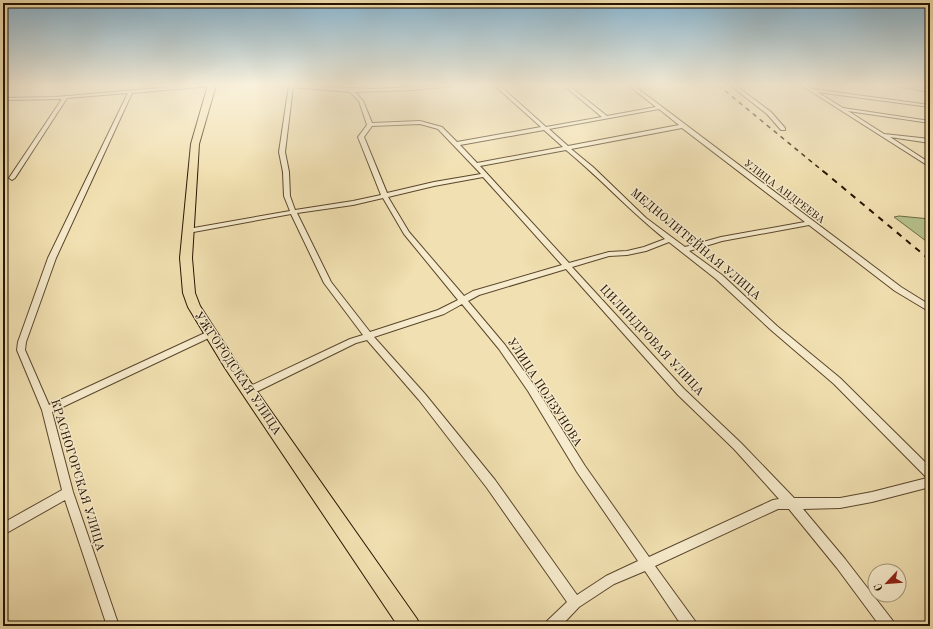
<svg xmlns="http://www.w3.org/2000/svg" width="933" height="629" font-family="'Old Standard TT',serif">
	<rect width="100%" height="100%" fill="#f1e0b1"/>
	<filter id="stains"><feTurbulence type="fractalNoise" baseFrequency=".005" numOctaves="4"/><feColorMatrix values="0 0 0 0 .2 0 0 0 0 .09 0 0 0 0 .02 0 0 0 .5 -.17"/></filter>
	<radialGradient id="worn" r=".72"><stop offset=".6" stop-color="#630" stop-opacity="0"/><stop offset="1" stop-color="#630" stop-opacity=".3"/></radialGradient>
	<path fill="#b7c38e" stroke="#6f6b47" d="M 899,216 L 930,219 L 930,244 L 894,217 Z"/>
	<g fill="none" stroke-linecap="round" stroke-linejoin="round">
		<g stroke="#5a462c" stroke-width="2">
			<path id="minor" d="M 195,85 L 212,85 L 210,86 L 132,93 L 56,258 L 26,342 L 25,350 L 49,405 L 207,332 L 213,332 L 214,334 L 213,336 L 52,412 L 73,492 L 119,626 L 107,626 L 65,500 L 3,535 L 3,523 L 62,490 L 42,410 L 17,350 L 18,342 L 48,258 L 128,93 L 67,98 L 15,178 L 12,180 L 9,178 L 62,99 L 3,100 L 3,98 L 56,97 Z
				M 289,85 L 372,89 L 454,85 L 452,86 L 412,90 L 355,92 L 363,101 L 372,123 L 420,121 L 442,127 L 457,142 L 541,127 L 494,85 L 499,85 L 546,127 L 602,117 L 563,85 L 568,85 L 607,116 L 656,107 L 628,85 L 633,85 L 901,287 L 930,305 L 930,312 L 895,291 L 809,225 L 722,241 L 689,251 L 722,275 L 777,326 L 840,378 L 930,467 L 930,487 L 872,502 L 840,508 L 803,509 L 845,559 L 893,621 L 894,626 L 880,626 L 837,568 L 789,509 L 778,509 L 655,566 L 695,621 L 696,626 L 682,626 L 645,571 L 614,584 L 579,607 L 561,626 L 546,626 L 547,621 L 567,602 L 487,488 L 419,400 L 367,340 L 356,343 L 252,394 L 249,395 L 246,394 L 244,391 L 246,388 L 350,339 L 363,335 L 324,283 L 291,214 L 188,233 L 185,231 L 188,229 L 290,211 L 284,196 L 283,172 L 279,152 ZM 293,87 L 350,92 L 359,101 L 367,125 L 358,137 L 381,195 L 353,201 L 295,210 L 290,196 L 289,172 L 285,152 ZM 659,109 L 679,125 L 568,146 L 549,129 ZM 420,124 L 438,129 L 481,174 L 434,182 L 387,193 L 364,137 L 372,126 ZM 682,128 L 805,222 L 721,237 L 685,247 L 646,218 L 593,167 L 571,149 ZM 544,130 L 563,147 L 477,163 L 460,145 ZM 566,150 C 600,178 630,211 665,239 L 644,247 L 627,251 L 609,252 L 569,263 L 480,166 ZM 483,177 L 562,265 L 473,291 L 464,296 L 409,232 L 388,197 L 434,186 ZM 383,198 L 404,234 L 458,300 L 438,310 L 370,332 L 331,282 L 297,213 L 353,205 ZM 669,242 L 716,279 L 771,330 L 834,384 L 927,478 L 872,492 L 840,498 L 794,498 L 741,443 L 684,389 L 572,267 L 609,256 L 627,255 L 646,251 ZM 566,269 L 678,395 L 734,449 L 779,499 L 773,500 L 649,557 L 585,466 L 534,385 L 505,345 L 468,301 L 479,295 ZM 462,304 L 499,349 L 528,391 L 577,472 L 638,561 L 606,576 L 577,595 L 495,480 L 425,394 L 374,337 L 444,314 Z
				M 730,85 L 735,85 L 771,112 L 785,128 L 785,130 L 781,130 L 767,114 Z
				M 801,85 L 806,85 L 812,89 L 930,105 L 930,107 L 817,92 L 843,108 L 930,121 L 930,123 L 848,111 L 884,134 L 930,139 L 930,143 L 890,137 L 930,163 L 930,167 Z
				M 892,85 L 901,85 L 930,90 L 930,92 Z"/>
		</g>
		<g stroke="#271300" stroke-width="2">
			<path id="primary" d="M 208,85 L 216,85 L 199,144 L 192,258 L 195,293 L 200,306 L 235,360 L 417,619 L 420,626 L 398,626 L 225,368 L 188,307 L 183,293 L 180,258 L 191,144 Z"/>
		</g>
		<use href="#minor" fill="#f6ebcc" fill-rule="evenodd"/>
		<use href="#primary" fill="#f1e0b1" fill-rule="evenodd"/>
		<path stroke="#271300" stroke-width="1.5" stroke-dasharray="4.5 4.5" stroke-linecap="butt" d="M 718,85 L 824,172"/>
		<path stroke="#271300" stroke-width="2" stroke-dasharray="6 6" stroke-linecap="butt" d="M 823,171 L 930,260"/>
	</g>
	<linearGradient id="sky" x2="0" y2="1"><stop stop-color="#89b7d3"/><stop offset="0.49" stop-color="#f9f1dc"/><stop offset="1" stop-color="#f9f1dc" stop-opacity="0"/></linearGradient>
	<rect width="933" height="173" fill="url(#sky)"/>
	<g text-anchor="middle" stroke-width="3" stroke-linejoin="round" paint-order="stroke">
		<g font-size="10" fill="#271300" stroke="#f6ebcc">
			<text transform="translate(785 191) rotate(37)" y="4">УЛИЦА АНДРЕЕВА</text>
		</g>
		<g font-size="12" fill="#271300" stroke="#f6ebcc">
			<text transform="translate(696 244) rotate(40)" y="4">МЕДНОЛИТЕЙНАЯ УЛИЦА</text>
			<text transform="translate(652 340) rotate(47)" y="4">ЦИЛИНДРОВАЯ УЛИЦА</text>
			<text transform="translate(238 373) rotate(56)" y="4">УЖГОРОДСКАЯ УЛИЦА</text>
			<text transform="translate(545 392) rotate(57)" y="4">УЛИЦА ПОЛЗУНОВА</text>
			<text transform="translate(78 475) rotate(73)" y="4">КРАСНОГОРСКАЯ УЛИЦА</text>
		</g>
	</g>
	<rect width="933" height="629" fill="none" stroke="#f1e0b1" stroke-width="16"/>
	<rect x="4" y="4" width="925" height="621" fill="none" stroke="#271300" stroke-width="2"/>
	<rect x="8" y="8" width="917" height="613" fill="none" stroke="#271300"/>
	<g transform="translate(887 583) rotate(244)"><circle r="19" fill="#f6ebcc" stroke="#a3957a"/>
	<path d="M0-3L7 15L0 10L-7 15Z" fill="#8f2418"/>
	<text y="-6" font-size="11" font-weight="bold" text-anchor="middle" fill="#271300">С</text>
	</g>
	<rect width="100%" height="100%" filter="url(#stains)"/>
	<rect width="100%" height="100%" fill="url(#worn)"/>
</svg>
